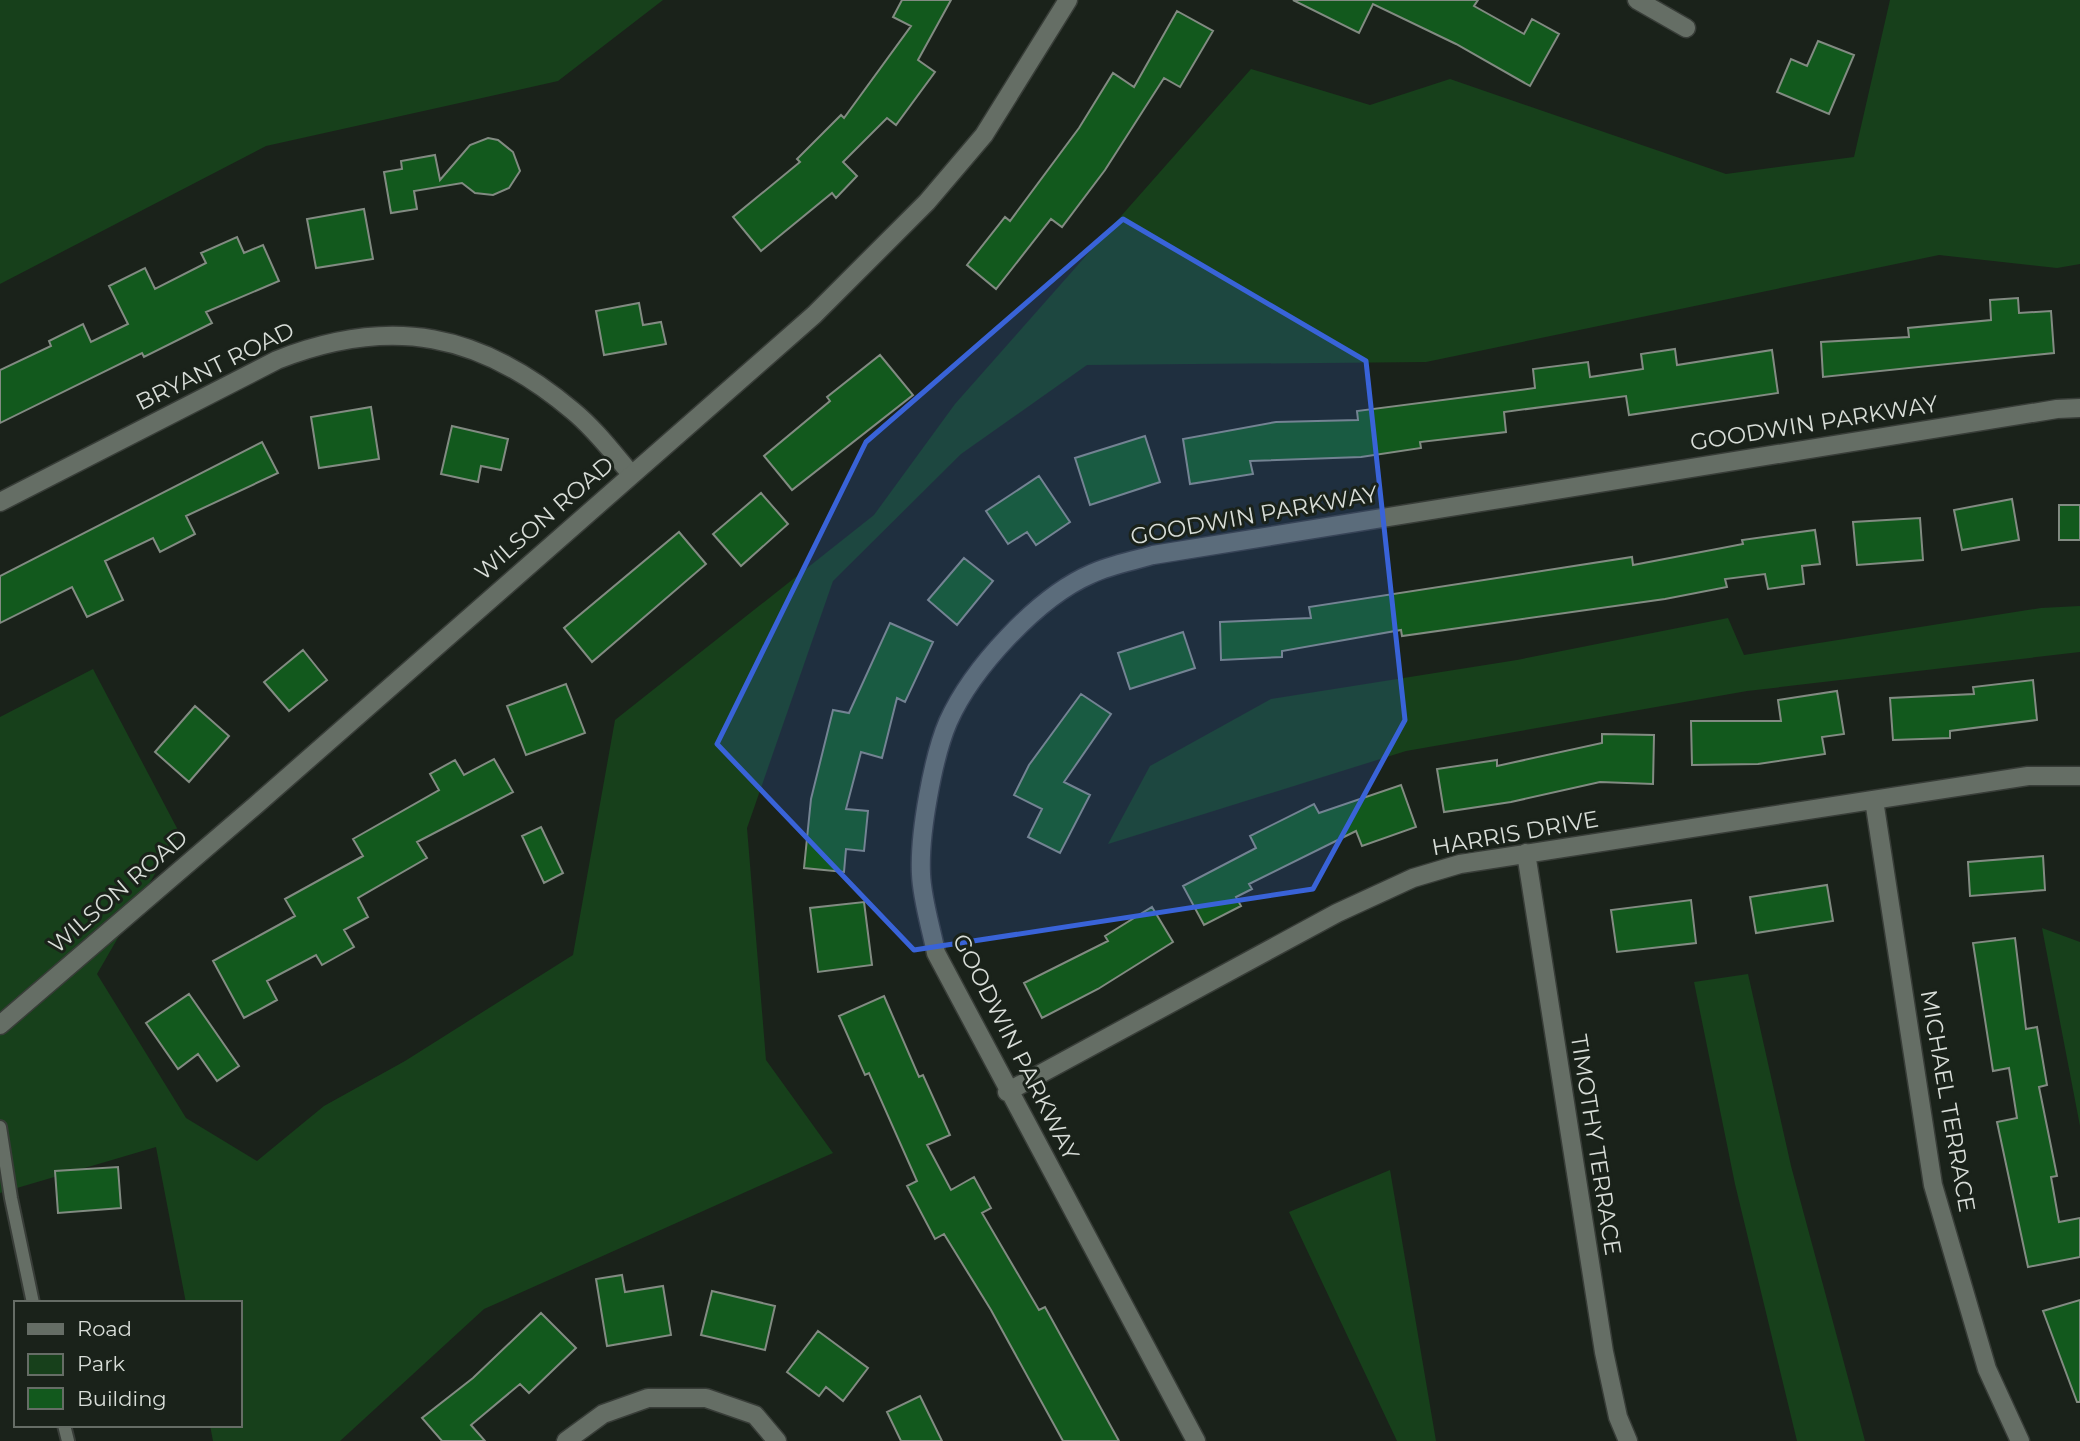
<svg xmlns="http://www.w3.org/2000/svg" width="2080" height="1441" font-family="Montserrat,sans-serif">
	<rect width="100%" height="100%" fill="#1a221a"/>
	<path fill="#17401b" d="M 0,0 L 663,0 L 558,81 L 266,146 L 0,284 Z
		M 1890,0 L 2080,0 L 2080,264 L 2057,268 L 1939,255 L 1426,362 L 1087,365 L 961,454 L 833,581 L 747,828 L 766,1060 L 833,1153 L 484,1309 L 340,1441 L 213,1441 L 210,1425 L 240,1425 L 240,1303 L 186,1303 L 156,1147 L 0,1193 L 0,717 L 93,669 L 179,832 L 97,974 L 186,1118 L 257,1161 L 324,1106 L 405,1061 L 573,955 L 615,720 L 874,515 L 955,404 L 1251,69 L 1370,105 L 1450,79 L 1726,174 L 1854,157 Z
		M 2080,606 L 2080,652 L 1747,691 L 1406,751 L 1108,844 L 1150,766 L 1271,699 L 1517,660 L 1728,618 L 1744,655 L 2041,608 Z
		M 2042,928 L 2080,942 L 2080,1126 Z
		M 1748,974 L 1791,1166 L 1865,1441 L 1797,1441 L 1735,1184 L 1694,982 Z
		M 1390,1170 L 1436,1441 L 1397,1441 L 1289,1212 Z"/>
	<path fill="#12591d" stroke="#828b82" stroke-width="2" d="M 902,0 L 951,0 L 918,60 L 935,72 L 896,125 L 887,118 L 843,162 L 857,176 L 836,198 L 832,193 L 761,251 L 733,217 L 800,162 L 797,159 L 841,115 L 844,118 L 911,26 L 893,17 Z
		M 1293,0 L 1478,0 L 1474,6 L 1524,34 L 1532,19 L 1559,34 L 1530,86 L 1456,44 L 1373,4 L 1359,33 Z
		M 1177,11 L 1213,31 L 1180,87 L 1164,78 L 1105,170 L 1062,227 L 1051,219 L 996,289 L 967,265 L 1005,217 L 1010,221 L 1079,128 L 1113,73 L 1134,87 Z
		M 1818,41 L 1854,55 L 1829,114 L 1777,92 L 1791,59 L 1807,66 Z
		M 488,138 L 498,140 L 513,152 L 520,171 L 509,188 L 493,195 L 475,193 L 462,183 L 414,191 L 417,209 L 391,213 L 384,172 L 402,169 L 401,161 L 435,155 L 440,180 L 470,145 Z
		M 364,209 L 373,259 L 316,268 L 307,219 Z
		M 237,237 L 244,253 L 263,245 L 279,281 L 206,312 L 212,323 L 144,357 L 142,353 L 0,423 L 0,370 L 51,346 L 49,341 L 83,324 L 91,342 L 128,324 L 109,286 L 145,268 L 155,289 L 206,263 L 201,253 Z
		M 2018,298 L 2019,313 L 2051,311 L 2054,353 L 1823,377 L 1821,342 L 1909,337 L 1908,328 L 1991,320 L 1990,300 Z
		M 639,303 L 643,325 L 661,322 L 666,344 L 604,355 L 596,311 Z
		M 1675,349 L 1677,365 L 1772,350 L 1778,393 L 1629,415 L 1626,396 L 1504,412 L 1506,432 L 1420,442 L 1421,448 L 1361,457 L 1250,461 L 1253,474 L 1190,484 L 1183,439 L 1276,422 L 1358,420 L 1357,411 L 1535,388 L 1533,369 L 1588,362 L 1590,377 L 1643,369 L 1641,354 Z
		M 880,355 L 913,395 L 792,490 L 764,456 L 830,401 L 827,397 Z
		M 371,407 L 379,459 L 319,468 L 311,417 Z
		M 452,426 L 508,439 L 501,470 L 481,466 L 478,482 L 441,474 Z
		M 1145,436 L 1160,482 L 1090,505 L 1075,458 Z
		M 262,442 L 278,473 L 186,516 L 195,534 L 160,552 L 153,538 L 105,561 L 123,600 L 87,617 L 72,587 L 0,623 L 0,576 Z
		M 1039,476 L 1070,522 L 1036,545 L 1027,532 L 1008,544 L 986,511 Z
		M 761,493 L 788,524 L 741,566 L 713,534 Z
		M 2012,499 L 2019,540 L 1962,550 L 1954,510 Z
		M 2059,505 L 2080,505 L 2080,540 L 2059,540 Z
		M 1920,518 L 1923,560 L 1857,565 L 1853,522 Z
		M 1815,530 L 1820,564 L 1802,566 L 1804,584 L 1768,589 L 1765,574 L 1725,579 L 1727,587 L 1665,599 L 1402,636 L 1401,630 L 1282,651 L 1282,657 L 1221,660 L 1220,622 L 1311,618 L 1309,607 L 1632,557 L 1633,565 L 1743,544 L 1742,540 Z
		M 679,532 L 706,564 L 592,662 L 564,628 Z
		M 964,558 L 993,581 L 957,625 L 928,600 Z
		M 890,623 L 933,642 L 905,702 L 897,698 L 882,758 L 861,752 L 846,809 L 868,811 L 864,851 L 846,849 L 844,872 L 804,868 L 811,799 L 833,710 L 849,713 Z
		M 1183,632 L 1195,668 L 1130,689 L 1118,653 Z
		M 303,650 L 327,680 L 289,711 L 264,682 Z
		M 2033,680 L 2037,720 L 1950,731 L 1950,738 L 1893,740 L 1890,698 L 1974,694 L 1973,687 Z
		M 566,684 L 585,733 L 526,755 L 507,706 Z
		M 1837,691 L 1844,734 L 1822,737 L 1825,754 L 1758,764 L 1692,765 L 1691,721 L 1781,721 L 1778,700 Z
		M 1081,694 L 1111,714 L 1064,782 L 1090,795 L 1060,853 L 1028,837 L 1042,809 L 1014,795 L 1029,765 Z
		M 195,706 L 229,736 L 189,782 L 155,752 Z
		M 1602,734 L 1654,735 L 1653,784 L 1600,782 L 1511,802 L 1444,812 L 1437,769 L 1497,760 L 1497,766 L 1602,743 Z
		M 494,759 L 513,792 L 417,842 L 427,858 L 358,898 L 368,917 L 344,930 L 354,947 L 322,965 L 316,955 L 267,981 L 277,1000 L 244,1018 L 213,961 L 295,916 L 285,899 L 363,856 L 353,839 L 439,790 L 430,774 L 455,760 L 464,775 Z
		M 1401,785 L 1416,827 L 1362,846 L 1356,831 L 1249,884 L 1252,889 L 1236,897 L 1241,906 L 1204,925 L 1183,886 L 1256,848 L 1250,836 L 1314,804 L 1319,813 Z
		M 541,827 L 563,873 L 544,883 L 522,836 Z
		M 2043,856 L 2045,890 L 1970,896 L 1968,862 Z
		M 1827,885 L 1833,921 L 1756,933 L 1750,897 Z
		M 1691,900 L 1696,943 L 1617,952 L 1611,910 Z
		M 864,902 L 872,965 L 818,972 L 810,908 Z
		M 1152,907 L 1173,942 L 1098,989 L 1042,1018 L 1024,983 L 1108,941 L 1105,936 Z
		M 2015,938 L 2026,1029 L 2037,1027 L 2047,1085 L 2039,1087 L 2057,1176 L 2051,1177 L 2059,1222 L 2080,1218 L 2080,1257 L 2028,1267 L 1997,1122 L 2017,1118 L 2009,1068 L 1993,1071 L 1973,943 Z
		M 189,994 L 239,1066 L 217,1081 L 198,1054 L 178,1069 L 146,1023 Z
		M 884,996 L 919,1077 L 923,1075 L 950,1135 L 927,1145 L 951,1190 L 974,1177 L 991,1208 L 982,1213 L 1039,1310 L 1045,1307 L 1119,1441 L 1063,1441 L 991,1310 L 944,1234 L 935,1239 L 907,1186 L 917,1181 L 869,1073 L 865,1075 L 839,1016 Z
		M 118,1167 L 121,1208 L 58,1213 L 55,1171 Z
		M 622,1275 L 625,1292 L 663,1286 L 671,1335 L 607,1346 L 596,1279 Z
		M 712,1291 L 775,1306 L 765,1350 L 701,1335 Z
		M 2080,1300 L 2080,1402 L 2077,1402 L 2043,1311 Z
		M 541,1313 L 576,1348 L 529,1393 L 520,1384 L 471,1425 L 485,1441 L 442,1441 L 422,1418 L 473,1378 Z
		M 818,1331 L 868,1368 L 843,1401 L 826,1387 L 819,1396 L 787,1372 Z
		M 920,1396 L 942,1441 L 901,1441 L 887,1412 Z"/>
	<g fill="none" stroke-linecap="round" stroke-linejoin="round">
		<g stroke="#383d38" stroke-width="16">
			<path id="service" d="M 0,1127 L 11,1198 L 33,1303
				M 64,1425 L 68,1441"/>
		</g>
		<g stroke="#383d38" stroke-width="21">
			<path id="minor" d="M 1637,0 L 1686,28
				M 0,502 L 277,360 C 391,315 481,333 573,411 C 595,429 613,453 631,474
				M 1874,800 L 1933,1185 L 1987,1369 L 2020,1441
				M 1526,853 L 1604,1352 L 1618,1417 L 1628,1441
				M 1007,1092 L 1337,913 L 1413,878 L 1460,864 L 2028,776 L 2080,776
				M 566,1441 L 603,1414 L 648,1398 L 706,1398 L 755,1415 L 777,1441
				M 1196,1441 L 936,953 C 931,927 922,900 921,874 C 919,834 933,757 948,722 C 972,668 1038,597 1091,574 C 1110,565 1133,561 1153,555 L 2057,409 L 2080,408"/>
		</g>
		<g stroke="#383d38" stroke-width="21">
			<path id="tertiary" d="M 0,1025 L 256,805 L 814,315 L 927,202 L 984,135 L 1068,0"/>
		</g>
		<use href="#service" stroke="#656e65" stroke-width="12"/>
		<use href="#minor" stroke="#656e65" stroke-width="18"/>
		<use href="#tertiary" stroke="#656e65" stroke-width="18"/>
	</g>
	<path fill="#3963d8" fill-opacity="0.2" stroke="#3963d8" stroke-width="5" stroke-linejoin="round" d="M 1123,219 L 1366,361 L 1405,720 L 1313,889 L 914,950 L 717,744 L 866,442 Z"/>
	<g text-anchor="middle" stroke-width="6" stroke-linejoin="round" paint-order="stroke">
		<g font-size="23" fill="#d8ddd8" stroke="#1a221a">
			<text transform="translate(215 366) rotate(-26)" y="8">BRYANT ROAD</text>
			<text transform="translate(1814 423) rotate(-9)" y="8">GOODWIN PARKWAY</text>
			<text transform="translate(1254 515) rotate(-10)" y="8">GOODWIN PARKWAY</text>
			<text transform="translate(544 518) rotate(-41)" y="8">WILSON ROAD</text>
			<text transform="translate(1515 833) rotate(-10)" y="8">HARRIS DRIVE</text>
			<text transform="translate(118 891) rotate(-41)" y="8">WILSON ROAD</text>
			<text transform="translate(1016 1047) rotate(63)" y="8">GOODWIN PARKWAY</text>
			<text transform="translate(1948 1101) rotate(80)" y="8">MICHAEL TERRACE</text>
			<text transform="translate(1596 1145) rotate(81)" y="8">TIMOTHY TERRACE</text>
		</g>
	</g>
	<rect x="14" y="1301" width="228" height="126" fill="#1a221a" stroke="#666d66" stroke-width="2"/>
	<rect x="28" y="1324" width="35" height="10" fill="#656e65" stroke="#666d66" stroke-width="2"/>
	<text x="77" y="1336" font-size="21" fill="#d8ddd8">Road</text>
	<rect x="28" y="1354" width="35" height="21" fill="#17401b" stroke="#666d66" stroke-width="2"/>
	<text x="77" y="1371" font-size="21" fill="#d8ddd8">Park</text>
	<rect x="28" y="1388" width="35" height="21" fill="#12591d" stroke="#666d66" stroke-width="2"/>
	<text x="77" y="1406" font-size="21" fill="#d8ddd8">Building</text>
</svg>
